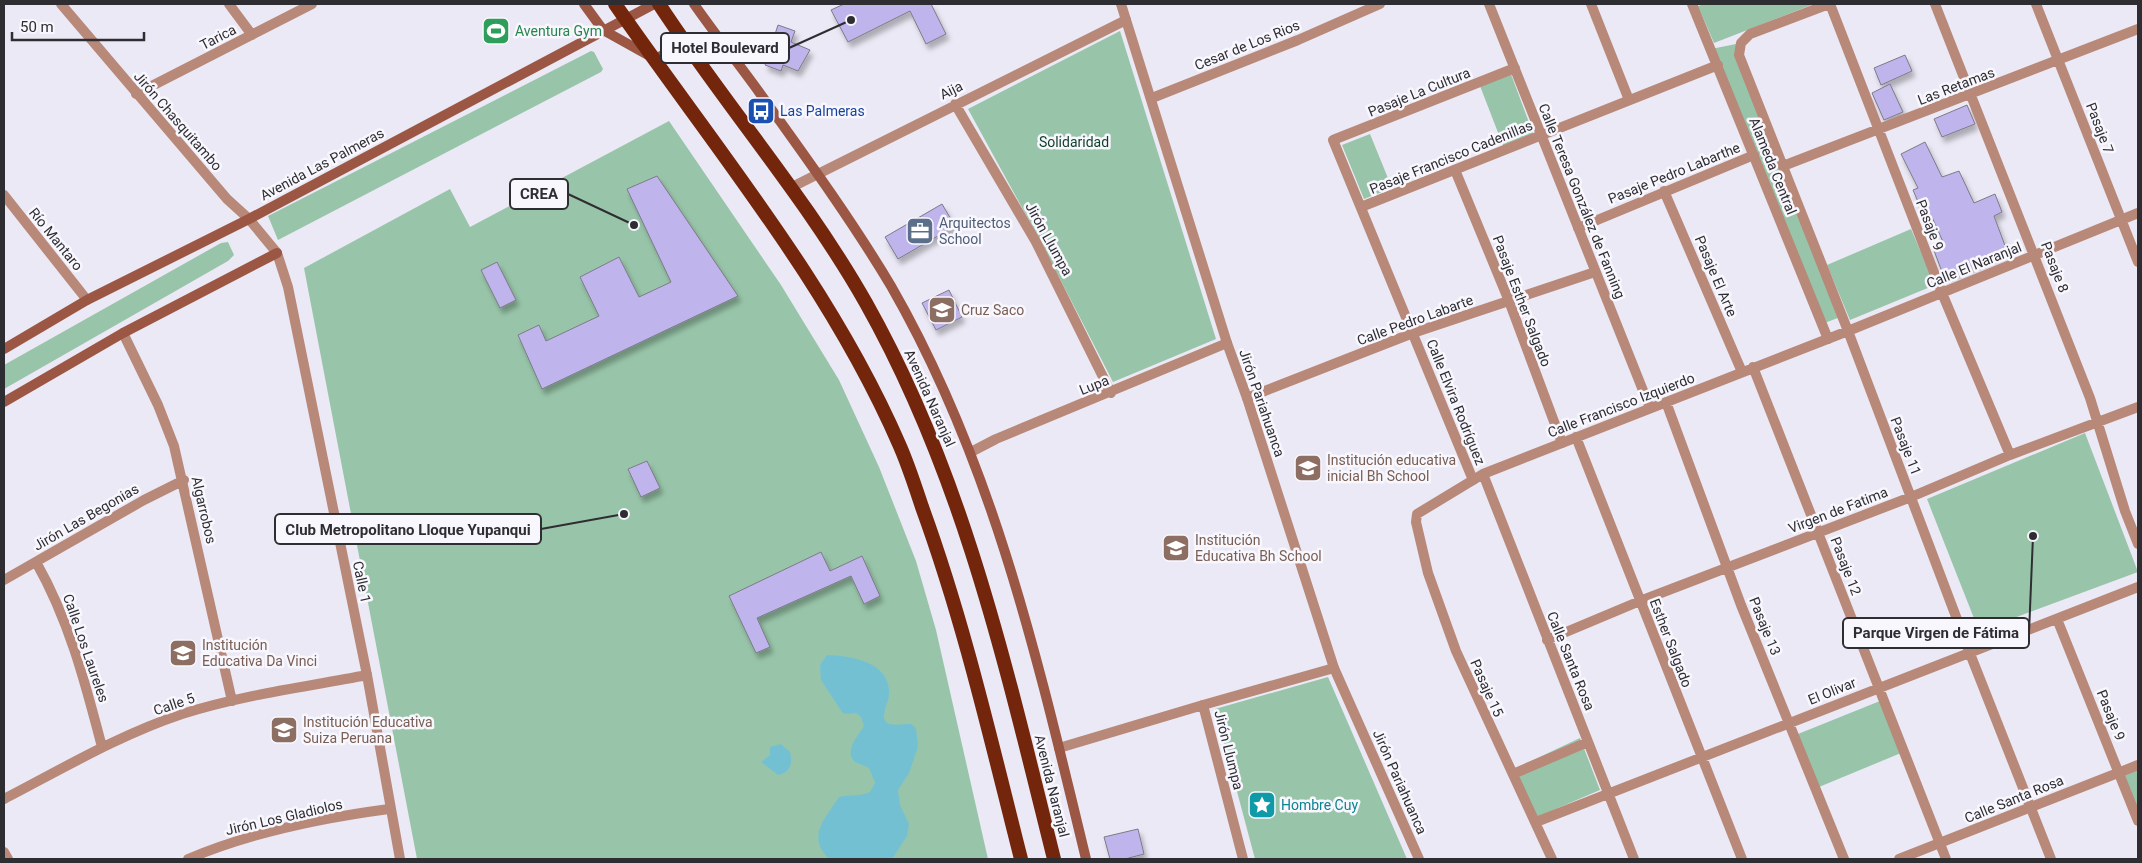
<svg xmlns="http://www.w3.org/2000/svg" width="2142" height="863" font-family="Roboto,sans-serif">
	<defs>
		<filter id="shadow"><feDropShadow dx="3" dy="5.5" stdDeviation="2.5" flood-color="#0004"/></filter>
	</defs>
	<rect width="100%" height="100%" fill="#ebe9f5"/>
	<path fill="#98c5a9" d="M 1704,4 L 1814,4 L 1714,43 L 1698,6 Z
		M 1120,31 L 1216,339 L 1113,382 L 1042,244 L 968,109 Z
		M 1741,43 L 1739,55 L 1843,316 L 1822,324 L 1711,49 Z
		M 591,51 L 594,52 L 603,69 L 601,72 L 278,240 L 268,216 Z
		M 1511,74 L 1534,136 L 1504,148 L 1480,86 Z
		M 669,121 L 781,285 L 839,380 L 879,467 L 916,561 L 936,630 L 988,859 L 417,859 L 304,268 L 450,189 L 470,227 Z
		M 1370,134 L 1392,188 L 1364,199 L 1342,145 Z
		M 1911,229 L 1935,285 L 1850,320 L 1827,265 Z
		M 228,242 L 234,255 L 228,261 L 4,389 L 4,365 L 221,243 Z
		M 2085,433 L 2138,572 L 1979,631 L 1927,499 Z
		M 1328,677 L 1407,859 L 1255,859 L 1215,709 Z
		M 1880,701 L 1901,753 L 1819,787 L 1798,734 Z
		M 1580,738 L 1600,790 L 1537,817 L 1514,769 Z
		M 2138,765 L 2138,821 L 2119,772 Z"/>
	<path fill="#74c0d3" d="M 827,655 C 850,656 887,661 889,690 C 890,700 884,708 884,717 C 884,719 886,722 887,723 C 892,726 905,724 911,724 L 916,728 L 918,747 L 909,773 L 898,790 L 900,805 L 909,824 L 907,836 L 892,859 L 829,859 C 806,836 825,819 839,797 C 850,794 859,797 870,792 L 875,783 L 869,768 C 864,765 857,764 854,761 C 844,751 859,734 864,726 L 861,717 L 856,713 L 845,714 L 842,712 L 821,680 L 820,665 Z
		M 781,744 L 790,752 C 793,764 790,773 778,775 L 761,762 L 770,755 L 770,747 Z"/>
	<path fill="#c0b4ed" stroke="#7c7a86" filter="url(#shadow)" d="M 844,4 L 931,4 L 946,34 L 926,44 L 910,11 L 848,42 L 831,10 Z
		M 778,25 L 795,31 L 791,42 L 810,50 L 798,71 L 783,65 L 781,71 L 765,65 Z
		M 1905,55 L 1912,71 L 1881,85 L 1874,68 Z
		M 1890,84 L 1903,112 L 1884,120 L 1872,93 Z
		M 1967,105 L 1975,124 L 1942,137 L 1934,119 Z
		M 1925,142 L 1942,177 L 1959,171 L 1974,203 L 1995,194 L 2002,212 L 1994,216 L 2007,251 L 1944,277 L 1933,248 L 1944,244 L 1931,215 L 1925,218 L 1913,190 L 1918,188 L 1901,154 Z
		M 657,176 L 738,296 L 542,389 L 518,335 L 539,325 L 546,341 L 599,316 L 580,277 L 619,257 L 639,297 L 671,282 L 627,189 Z
		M 942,204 L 955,226 L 898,259 L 885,237 Z
		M 497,262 L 516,300 L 500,308 L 481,270 Z
		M 949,290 L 962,317 L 936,330 L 922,303 Z
		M 647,461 L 660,488 L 641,497 L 628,469 Z
		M 821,552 L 830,571 L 862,556 L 880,596 L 864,604 L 851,576 L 757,618 L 770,647 L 756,653 L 729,596 Z
		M 1138,829 L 1144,854 L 1125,859 L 1110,859 L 1104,837 Z"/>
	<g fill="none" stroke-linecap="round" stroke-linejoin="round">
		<path stroke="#b88879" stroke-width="10" d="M 1489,4 L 1650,408
			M 1591,4 L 1629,100
			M 1692,4 L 1828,339
			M 1455,170 L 1509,301 L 1562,443
			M 1664,191 L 1742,372
			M 1361,207 L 1718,65
			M 1578,228 L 1754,155
			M 1473,480 L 1333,140 L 1515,68
			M 1203,705 L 1334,668
			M 1899,859 L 2138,765"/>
		<path stroke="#b88879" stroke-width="10" d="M 61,4 L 227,199 L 249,219 L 277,253
			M 229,4 L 252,35
			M 1829,4 L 1750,34 L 1741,43 L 1739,55 L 1848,331 L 1969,651 L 2051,859
			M 1830,4 L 1942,293 L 2010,455
			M 1935,4 L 2090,398 L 2125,511 L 2138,544
			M 2036,4 L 2138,262
			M 136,94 L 312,4
			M 1152,98 L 1298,40 L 1380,4
			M 955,104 L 1036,242 L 1111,393
			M 1783,166 L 2138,29
			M 790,188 L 1126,20
			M 4,195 L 87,300
			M 123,333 L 158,405 L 174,446 L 232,701
			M 1753,367 L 1946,859
			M 1247,398 L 1413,333 L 1595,272
			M 1666,402 L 1741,605 L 1844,859
			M 1576,437 L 1742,859
			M 971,452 L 996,439 L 1227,343
			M 1483,474 L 1634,859
			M 36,562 C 69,620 85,682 102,747
			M 4,580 L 144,500 L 184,480
			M 2057,619 L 2138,821
			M 1547,640 L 1640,601 L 1911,497 L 2010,455 L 2138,407
			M 1059,748 L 1203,705 L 1243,859
			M 1513,774 L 1588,742
			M 4,799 C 62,769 119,735 182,714 C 241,695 306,687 367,675
			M 1536,822 L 2138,587
			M 4,852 L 8,859
			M 188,859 C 251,832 321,818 389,809
			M 1552,859 L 1456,651 L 1428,573 L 1416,522 L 1417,514 L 1483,474 L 1848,331 L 2138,213"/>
		<path stroke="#b88879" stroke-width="10" d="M 1121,4 L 1227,343 L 1247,398 L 1334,668 L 1419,859
			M 277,253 L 288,287 L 367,675 L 400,859"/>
		<path stroke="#9b5743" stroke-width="10" d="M 584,4 L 603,30 L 655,59 L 685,44
			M 694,4 C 715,34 738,63 759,92 C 805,156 851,219 891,286 C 994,465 1038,661 1086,859
			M 4,349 L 87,300 L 249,219 L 654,4
			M 4,402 L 123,333 L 277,253"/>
		<path stroke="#74260c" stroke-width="14" d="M 615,4 C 714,147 829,283 899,444 C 908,464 915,486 922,507 C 964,622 991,741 1021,859
			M 659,4 C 725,105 806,197 866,303 C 964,477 1006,667 1054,859"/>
	</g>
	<defs>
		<g id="stadium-square" transform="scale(1.4375)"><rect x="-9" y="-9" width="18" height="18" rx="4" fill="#2e9e5b" stroke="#f8f7fe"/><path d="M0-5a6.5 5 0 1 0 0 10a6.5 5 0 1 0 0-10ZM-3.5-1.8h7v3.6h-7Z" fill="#fff"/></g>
		<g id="bus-square" transform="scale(1.4375)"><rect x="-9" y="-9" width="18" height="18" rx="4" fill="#1a4fb4" stroke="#f8f7fe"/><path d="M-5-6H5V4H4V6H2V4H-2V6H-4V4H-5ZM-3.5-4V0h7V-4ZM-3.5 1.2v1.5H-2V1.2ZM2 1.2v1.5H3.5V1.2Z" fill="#fff"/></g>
		<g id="office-square" transform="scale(1.4375)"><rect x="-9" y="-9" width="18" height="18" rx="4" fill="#5c6f8a" stroke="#f8f7fe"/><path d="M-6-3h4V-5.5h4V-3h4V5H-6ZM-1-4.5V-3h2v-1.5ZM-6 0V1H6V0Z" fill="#fff"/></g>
		<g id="school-square" transform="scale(1.4375)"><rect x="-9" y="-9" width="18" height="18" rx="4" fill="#8d6e63" stroke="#f8f7fe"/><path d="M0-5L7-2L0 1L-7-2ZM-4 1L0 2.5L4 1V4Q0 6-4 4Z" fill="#fff"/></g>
		<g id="sight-square" transform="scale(1.4375)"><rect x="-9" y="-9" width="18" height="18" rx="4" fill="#0f9aa8" stroke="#f8f7fe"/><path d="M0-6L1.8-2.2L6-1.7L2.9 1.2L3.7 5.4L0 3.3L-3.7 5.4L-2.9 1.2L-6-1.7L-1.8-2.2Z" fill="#fff"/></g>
	</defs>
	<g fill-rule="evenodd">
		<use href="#stadium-square" x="496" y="31"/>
		<use href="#bus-square" x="761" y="111"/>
		<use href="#office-square" x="920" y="231"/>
		<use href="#school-square" x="942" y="310"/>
		<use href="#school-square" x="1308" y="468"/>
		<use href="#school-square" x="1176" y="548"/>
		<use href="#school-square" x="183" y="653"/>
		<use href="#school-square" x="284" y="730"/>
		<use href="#sight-square" x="1262" y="805"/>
	</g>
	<g text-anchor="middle" stroke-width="5" stroke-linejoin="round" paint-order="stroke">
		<g font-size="14" fill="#27864d" stroke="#f8f7fe" text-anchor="start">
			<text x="515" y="36">Aventura Gym</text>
		</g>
		<g font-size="14" fill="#2e2d31" stroke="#f8f7fe">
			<text transform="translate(218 37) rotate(-27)" y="5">Tarica</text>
			<text transform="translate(1247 45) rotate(-22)" y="5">Cesar de Los Rios</text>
			<text transform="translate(1956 86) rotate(-21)" y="5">Las Retamas</text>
			<text transform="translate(951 90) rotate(-26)" y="5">Aija</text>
			<text transform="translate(1419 92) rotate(-22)" y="5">Pasaje La Cultura</text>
			<text transform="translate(178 121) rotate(49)" y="5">Jirón Chasquitambo</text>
			<text transform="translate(2100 128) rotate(69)" y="5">Pasaje 7</text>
			<text transform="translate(1451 157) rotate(-22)" y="5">Pasaje Francisco Cadenillas</text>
			<text transform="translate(322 164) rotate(-28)" y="5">Avenida Las Palmeras</text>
			<text transform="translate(1773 166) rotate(68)" y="5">Alameda Central</text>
			<text transform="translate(1674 173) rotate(-22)" y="5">Pasaje Pedro Labarthe</text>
			<text transform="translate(1582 201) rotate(68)" y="5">Calle Teresa González de Fanning</text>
			<text transform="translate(1930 225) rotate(69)" y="5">Pasaje 9</text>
			<text transform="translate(56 239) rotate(51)" y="5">Río Mantaro</text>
			<text transform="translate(1049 239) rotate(61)" y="5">Jirón Llumpa</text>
			<text transform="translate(1974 265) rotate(-22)" y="5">Calle El Naranjal</text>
			<text transform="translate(2055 267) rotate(69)" y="5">Pasaje 8</text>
			<text transform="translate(1716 276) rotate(67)" y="5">Pasaje El Arte</text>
			<text transform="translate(1522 301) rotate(69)" y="5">Pasaje Esther Salgado</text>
			<text transform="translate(1415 320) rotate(-20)" y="5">Calle Pedro Labarte</text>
			<text transform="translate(1094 385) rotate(-22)" y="5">Lupa</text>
			<text transform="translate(930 398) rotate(66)" y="5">Avenida Naranjal</text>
			<text transform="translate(1456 402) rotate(68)" y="5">Calle Elvira Rodríguez</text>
			<text transform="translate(1262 403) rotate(71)" y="5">Jirón Pariahuanca</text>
			<text transform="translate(1621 405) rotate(-21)" y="5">Calle Francisco Izquierdo</text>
			<text transform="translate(1906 446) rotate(69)" y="5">Pasaje 11</text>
			<text transform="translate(204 510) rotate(77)" y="5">Algarrobos</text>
			<text transform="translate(1838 510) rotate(-21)" y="5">Virgen de Fatima</text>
			<text transform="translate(86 517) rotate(-30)" y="5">Jirón Las Begonias</text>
			<text transform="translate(1846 566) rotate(69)" y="5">Pasaje 12</text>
			<text transform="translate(362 582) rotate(78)" y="5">Calle 1</text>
			<text transform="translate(1765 626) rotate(68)" y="5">Pasaje 13</text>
			<text transform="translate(1671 643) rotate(69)" y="5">Esther Salgado</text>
			<text transform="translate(86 648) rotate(71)" y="5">Calle Los Laureles</text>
			<text transform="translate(1571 661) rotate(68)" y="5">Calle Santa Rosa</text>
			<text transform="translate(1487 688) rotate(66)" y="5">Pasaje 15</text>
			<text transform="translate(1832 691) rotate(-22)" y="5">El Olivar</text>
			<text transform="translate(174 704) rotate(-19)" y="5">Calle 5</text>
			<text transform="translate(2111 715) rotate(68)" y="5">Pasaje 9</text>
			<text transform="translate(1229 750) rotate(76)" y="5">Jirón Llumpa</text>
			<text transform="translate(1400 782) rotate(66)" y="5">Jirón Pariahuanca</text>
			<text transform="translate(1052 786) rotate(76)" y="5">Avenida Naranjal</text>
			<text transform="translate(2014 799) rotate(-22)" y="5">Calle Santa Rosa</text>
			<text transform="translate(284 817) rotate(-13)" y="5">Jirón Los Gladiolos</text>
		</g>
		<g font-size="14" fill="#164399" stroke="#f8f7fe" text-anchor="start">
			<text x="780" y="116">Las Palmeras</text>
		</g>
		<g font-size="14" fill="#0e3e26" stroke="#f8f7fe">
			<text x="1074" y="147">Solidaridad</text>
		</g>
		<g font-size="14" fill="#4e5e75" stroke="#f8f7fe" text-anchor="start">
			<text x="939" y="228">Arquitectos<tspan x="939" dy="16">School</tspan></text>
		</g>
		<g font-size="14" fill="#785e54" stroke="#f8f7fe" text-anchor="start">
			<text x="961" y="315">Cruz Saco</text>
			<text x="1327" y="465">Institución educativa<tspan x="1327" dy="16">inicial Bh School</tspan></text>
			<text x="1195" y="545">Institución<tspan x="1195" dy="16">Educativa Bh School</tspan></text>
			<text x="202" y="650">Institución<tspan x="202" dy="16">Educativa Da Vinci</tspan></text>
			<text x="303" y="727">Institución Educativa<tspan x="303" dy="16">Suiza Peruana</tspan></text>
		</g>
		<g font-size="14" fill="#0d838f" stroke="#f8f7fe" text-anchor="start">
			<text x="1281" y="810">Hombre Cuy</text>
		</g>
	</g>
	<path fill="none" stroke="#2e2d31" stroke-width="2" d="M851 20L789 48M634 225L568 194M624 514L541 529M2033 536L2029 633"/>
	<g fill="#2e2d31" stroke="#f8f7fe" stroke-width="2">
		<circle cx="851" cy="20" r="5"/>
		<circle cx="634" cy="225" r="5"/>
		<circle cx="624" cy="514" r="5"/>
		<circle cx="2033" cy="536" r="5"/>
	</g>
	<g fill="#f8f7fe" stroke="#2e2d31" stroke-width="2">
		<rect x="661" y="33" width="128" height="30" rx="5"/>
		<rect x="510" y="179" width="58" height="30" rx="5"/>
		<rect x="275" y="514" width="266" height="30" rx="5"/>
		<rect x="1843" y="618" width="186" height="30" rx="5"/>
	</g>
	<g font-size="15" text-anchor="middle" font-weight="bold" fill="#2e2d31">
		<text x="725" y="53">Hotel Boulevard</text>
		<text x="539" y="199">CREA</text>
		<text x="408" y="535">Club Metropolitano Lloque Yupanqui</text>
		<text x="1936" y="638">Parque Virgen de Fátima</text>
	</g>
	<rect width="2142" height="863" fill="none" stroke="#2e2d31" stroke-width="10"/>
	<path d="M12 32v8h132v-8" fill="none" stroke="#2e2d31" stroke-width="2.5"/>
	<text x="20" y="32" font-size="15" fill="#2e2d31" stroke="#f8f7fe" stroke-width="4" paint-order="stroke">50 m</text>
</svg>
